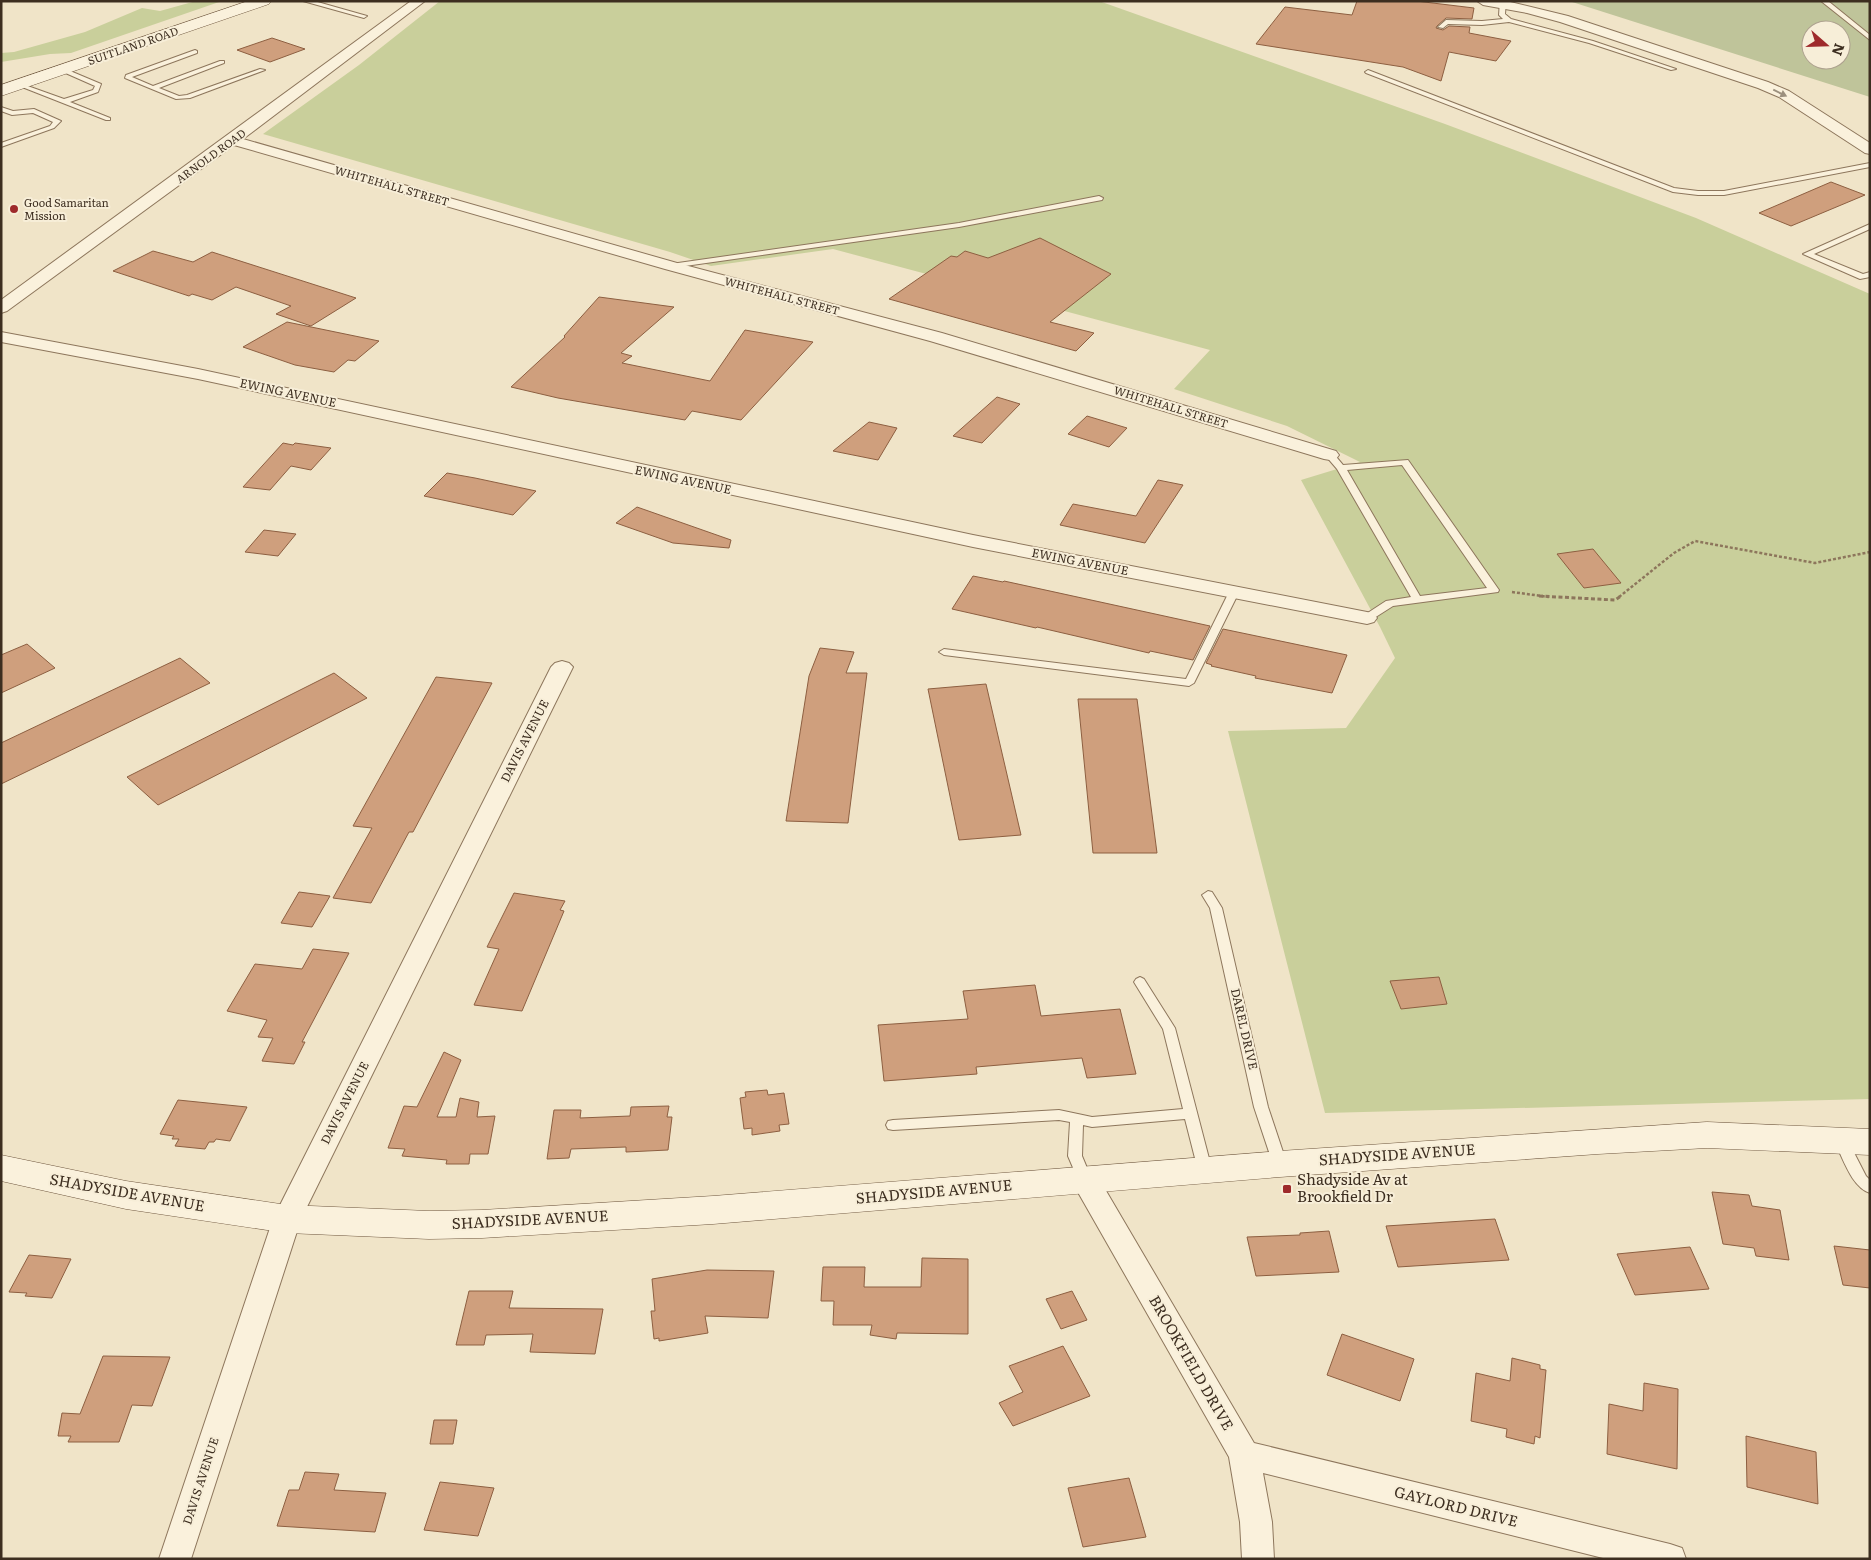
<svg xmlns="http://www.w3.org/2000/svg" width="1871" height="1560" font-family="Literata,serif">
	<rect width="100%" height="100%" fill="#f0e4c8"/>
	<path fill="#c9cf9b" d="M 196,1 L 222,1 L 71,53 L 50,54 L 1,62 L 1,53 L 14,52 L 85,32 L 142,8 L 160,11 Z
		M 440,1 L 1099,1 L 1445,124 L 1696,218 L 1870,294 L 1870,1099 L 1325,1113 L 1228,731 L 1346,728 L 1395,658 L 1380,627 L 1301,480 L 1360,462 L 1287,426 L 1174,389 L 1210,350 L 833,249 L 711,266 L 670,252 L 263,134 L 359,65 Z"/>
	<path fill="#bfc49a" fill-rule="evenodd" d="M 1569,1 L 1870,1 L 1870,97 ZM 1811,30 L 1841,30 L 1841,60 L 1811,60 Z"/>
	<path fill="#cf9f7d" stroke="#8d5f41" d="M 1357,1 L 1416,1 L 1474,8 L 1472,19 L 1446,18 L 1437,26 L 1436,28 L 1443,30 L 1449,26 L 1470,27 L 1469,33 L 1511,41 L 1496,61 L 1449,52 L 1441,81 L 1403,67 L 1256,44 L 1285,7 L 1352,15 Z
		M 272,38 L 305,49 L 270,62 L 237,50 Z
		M 1831,182 L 1865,195 L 1791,226 L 1759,213 Z
		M 1040,238 L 1111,274 L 1050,322 L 1094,333 L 1076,351 L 889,299 L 951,256 L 957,257 L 965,251 L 988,258 Z
		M 153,251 L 193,262 L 212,252 L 356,298 L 311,326 L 276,314 L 291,306 L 236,287 L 212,300 L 192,294 L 189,296 L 113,271 Z
		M 599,297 L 674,307 L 621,353 L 632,356 L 622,363 L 710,381 L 745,330 L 813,342 L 741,420 L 692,411 L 685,420 L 558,398 L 511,387 L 565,337 L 564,336 Z
		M 287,322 L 379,341 L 355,361 L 348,360 L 334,372 L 295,365 L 243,347 Z
		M 997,397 L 1020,404 L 982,443 L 953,436 Z
		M 1087,416 L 1127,428 L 1109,447 L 1068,434 Z
		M 869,422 L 897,428 L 878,460 L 833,451 Z
		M 283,443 L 293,445 L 295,443 L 331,448 L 311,470 L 291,466 L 270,490 L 243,487 Z
		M 447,473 L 475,478 L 536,491 L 513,515 L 424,496 Z
		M 1158,480 L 1183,485 L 1145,543 L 1060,525 L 1073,504 L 1136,516 Z
		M 637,507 L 731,540 L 729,548 L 673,543 L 616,523 Z
		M 264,530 L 296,534 L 278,556 L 245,552 Z
		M 1593,549 L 1621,583 L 1584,588 L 1557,554 Z
		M 973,576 L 1003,582 L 1004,581 L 1210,626 L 1193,660 L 1150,651 L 1149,653 L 1037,627 L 1036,628 L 952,609 Z
		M 1223,629 L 1347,655 L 1332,693 L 1255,678 L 1256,676 L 1211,666 L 1212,665 L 1206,663 Z
		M 27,644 L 55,668 L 1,693 L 1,655 Z
		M 820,648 L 854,652 L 846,673 L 867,673 L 848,823 L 786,821 L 809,676 Z
		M 180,658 L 210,683 L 1,784 L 1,743 Z
		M 334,673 L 367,698 L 158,805 L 127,777 Z
		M 436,677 L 492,683 L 413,832 L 409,832 L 371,903 L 333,898 L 372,828 L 353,826 Z
		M 986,684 L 1021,835 L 959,840 L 928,689 Z
		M 1078,699 L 1137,699 L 1157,853 L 1093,853 Z
		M 299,892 L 330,896 L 312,927 L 281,923 Z
		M 514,893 L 565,901 L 560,910 L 564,911 L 522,1011 L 474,1005 L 499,949 L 487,947 Z
		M 313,949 L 349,953 L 302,1042 L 305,1042 L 294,1064 L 262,1061 L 273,1038 L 258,1037 L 267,1020 L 227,1011 L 255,964 L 302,969 Z
		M 1439,977 L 1447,1004 L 1401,1009 L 1390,981 Z
		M 1035,985 L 1041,1016 L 1120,1009 L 1136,1074 L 1087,1078 L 1082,1058 L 976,1067 L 977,1074 L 884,1081 L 878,1025 L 968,1019 L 963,991 Z
		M 444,1052 L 461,1060 L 437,1117 L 456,1117 L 460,1098 L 479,1102 L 477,1117 L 495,1116 L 488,1154 L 470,1154 L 469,1164 L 446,1164 L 447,1160 L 402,1156 L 405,1149 L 388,1148 L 404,1106 L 417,1107 Z
		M 767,1090 L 768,1095 L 784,1093 L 789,1124 L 779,1125 L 780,1131 L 752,1135 L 752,1128 L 744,1129 L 740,1098 L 746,1097 L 745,1092 Z
		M 178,1100 L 247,1107 L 230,1141 L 216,1139 L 214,1142 L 209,1142 L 205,1149 L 175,1146 L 179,1139 L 172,1139 L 174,1136 L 160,1134 Z
		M 669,1106 L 667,1117 L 672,1117 L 668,1150 L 626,1152 L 626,1147 L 571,1149 L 569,1158 L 547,1159 L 554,1110 L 581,1110 L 580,1118 L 630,1116 L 631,1107 Z
		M 1712,1192 L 1749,1195 L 1752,1206 L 1780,1210 L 1789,1260 L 1756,1256 L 1754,1248 L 1723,1244 Z
		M 1495,1219 L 1509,1260 L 1398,1267 L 1386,1226 Z
		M 1329,1231 L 1339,1272 L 1256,1276 L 1247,1237 L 1300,1235 L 1300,1233 Z
		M 1834,1246 L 1870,1250 L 1870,1288 L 1843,1285 Z
		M 1690,1247 L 1709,1289 L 1635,1295 L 1617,1254 Z
		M 29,1255 L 71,1259 L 52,1298 L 25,1296 L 27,1293 L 9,1292 Z
		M 922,1258 L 968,1259 L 968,1334 L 897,1333 L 896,1339 L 870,1335 L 872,1325 L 833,1325 L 834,1301 L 821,1301 L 823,1267 L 865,1267 L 864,1287 L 921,1287 Z
		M 707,1270 L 774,1271 L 768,1318 L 705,1316 L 708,1333 L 659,1341 L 659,1338 L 654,1339 L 651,1311 L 655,1311 L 652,1279 Z
		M 469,1291 L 513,1291 L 509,1308 L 603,1309 L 595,1354 L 530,1352 L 533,1334 L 486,1335 L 484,1345 L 456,1345 Z
		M 1072,1291 L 1087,1320 L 1061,1329 L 1046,1299 Z
		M 1342,1334 L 1414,1359 L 1400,1401 L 1327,1375 Z
		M 1063,1346 L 1090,1396 L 1013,1426 L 999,1403 L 1023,1392 L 1009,1366 Z
		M 103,1356 L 170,1357 L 152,1406 L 132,1405 L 119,1442 L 68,1442 L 71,1436 L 58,1436 L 62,1413 L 80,1414 Z
		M 1512,1358 L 1540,1365 L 1540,1369 L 1546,1370 L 1540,1438 L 1535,1436 L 1534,1444 L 1506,1437 L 1507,1429 L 1471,1421 L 1476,1373 L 1510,1381 Z
		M 1644,1383 L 1678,1389 L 1677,1469 L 1607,1454 L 1609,1404 L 1643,1411 Z
		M 434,1420 L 457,1420 L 453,1444 L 430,1444 Z
		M 1746,1436 L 1816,1452 L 1818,1504 L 1747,1487 Z
		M 305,1472 L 339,1474 L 334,1490 L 386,1493 L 375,1532 L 277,1526 L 289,1490 L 299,1490 Z
		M 1129,1478 L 1146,1537 L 1083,1547 L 1068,1488 Z
		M 440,1482 L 494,1488 L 478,1536 L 424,1530 Z"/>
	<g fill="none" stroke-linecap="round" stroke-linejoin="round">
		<g stroke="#8d765c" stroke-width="2">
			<path id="lane" d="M 303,1 L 314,1 L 367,16 L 364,18 Z
				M 1500,1 L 1506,1 L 1505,14 L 1511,19 L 1593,41 L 1676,69 L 1671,70 L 1589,43 L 1509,22 L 1482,25 L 1448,24 L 1443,28 L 1438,27 L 1446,20 L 1482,21 L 1503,19 L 1499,15 Z
				M 1821,1 L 1828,1 L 1870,35 L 1870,40 Z
				M 195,50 L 197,51 L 197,53 L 132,77 L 153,86 L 220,61 L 224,61 L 224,63 L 159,88 L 179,96 L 187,95 L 260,69 L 265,70 L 190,98 L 176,99 L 125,78 L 126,75 Z
				M 63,68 L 101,84 L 98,92 L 70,102 L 110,118 L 110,120 L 106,120 L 17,85 L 22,84 L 64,99 L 93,90 L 95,86 L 61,71 L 60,70 Z
				M 1368,70 L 1674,188 L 1698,191 L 1724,191 L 1870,163 L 1870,167 L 1724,195 L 1698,195 L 1673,192 L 1366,73 L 1365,72 Z
				M 1,107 L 13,111 L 34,109 L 61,121 L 54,128 L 1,147 L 1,143 L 50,126 L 53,122 L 33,113 L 12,115 L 1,111 Z
				M 1099,196 L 1103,198 L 1102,200 L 959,227 L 671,268 L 667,266 L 671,264 L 959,223 Z
				M 1870,224 L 1870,229 L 1814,254 L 1863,274 L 1870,272 L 1870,277 L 1860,279 L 1803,254 Z
				M 1330,452 L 1333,453 L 1343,465 L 1408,460 L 1499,590 L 1498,592 L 1393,606 L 1371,620 L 1363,620 L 1362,618 L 1363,616 L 1386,601 L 1411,597 L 1337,469 L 1325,455 ZM 1402,465 L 1487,588 L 1420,596 L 1347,470 Z
				M 1234,589 L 1239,592 L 1194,683 L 1189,686 L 944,655 L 939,652 L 944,649 L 1186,679 L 1229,592 Z
				M 1208,891 L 1212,892 L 1222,908 L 1268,1107 L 1287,1164 L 1285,1168 L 1280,1169 L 1275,1168 L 1273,1164 L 1254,1107 L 1210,908 L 1202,895 Z
				M 1140,977 L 1144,979 L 1175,1028 L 1212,1170 L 1210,1174 L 1205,1175 L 1200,1174 L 1198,1170 L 1185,1119 L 1092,1127 L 1083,1125 L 1082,1156 L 1092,1180 L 1090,1184 L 1085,1185 L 1080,1184 L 1068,1156 L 1070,1122 L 1059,1120 L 893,1130 L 888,1129 L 886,1125 L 888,1121 L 893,1120 L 1059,1110 L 1092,1117 L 1183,1109 L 1163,1029 L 1134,982 L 1136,979 Z
				M 1841,1136 L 1846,1137 L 1866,1176 L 1870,1180 L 1870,1193 C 1851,1187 1843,1157 1834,1141 L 1836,1137 Z"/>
		</g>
		<g stroke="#8d765c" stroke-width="2">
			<path id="street" d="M 411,1 L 425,1 L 243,139 L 677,263 L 942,333 L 1336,451 L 1339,455 L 1336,459 L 1330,460 L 1324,459 L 930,341 L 665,269 L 234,145 L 7,311 L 1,313 L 1,300 Z
				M 1477,1 L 1506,1 L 1568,16 L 1768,82 L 1789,91 L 1870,143 L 1870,154 L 1865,153 L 1779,97 L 1758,88 L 1560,22 L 1527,13 L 1483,5 Z
				M 1,332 L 198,369 L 973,535 L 1367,612 L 1374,614 L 1377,618 L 1374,622 L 1367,624 L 973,547 L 198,379 L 1,342 Z
				M 562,661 L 569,663 L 573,667 L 301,1219 L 191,1559 L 159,1559 L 273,1219 L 551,667 L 555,663 Z
				M 1085,1169 L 1095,1172 L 1254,1443 L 1670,1544 L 1682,1548 L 1686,1559 L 1607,1559 L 1263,1473 L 1272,1522 L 1274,1559 L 1242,1559 L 1240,1522 L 1229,1457 L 1071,1180 L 1075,1172 Z"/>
		</g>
		<g stroke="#6f573f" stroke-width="1">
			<path id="secondary" d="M 248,1 L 271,1 L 269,4 L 1,96 L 1,85 Z
				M 1707,1122 L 1870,1129 L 1870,1155 L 1707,1148 L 1598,1154 L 1280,1177 L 713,1224 L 482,1238 L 429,1239 L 287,1233 L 126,1209 L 1,1181 L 1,1155 L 126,1181 L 287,1205 L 429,1211 L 482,1210 L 713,1196 L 1280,1151 Z"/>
		</g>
		<path stroke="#8d765c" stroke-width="2.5" stroke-dasharray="3 2" stroke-linecap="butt" d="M 1512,592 L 1549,597
			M 1619,597 L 1674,553 L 1695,541 L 1815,563 L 1870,552"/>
		<path stroke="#8d765c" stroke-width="3" stroke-dasharray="4 2.5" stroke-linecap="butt" d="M 1539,596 L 1615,600 L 1621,596"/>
		<use href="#lane" fill="#faf1dc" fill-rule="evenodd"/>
		<use href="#street" fill="#faf1dc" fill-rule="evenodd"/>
		<use href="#secondary" fill="#faf1dc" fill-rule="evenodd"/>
	</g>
	<defs><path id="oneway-solid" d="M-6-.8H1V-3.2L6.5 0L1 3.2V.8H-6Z" transform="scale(1.25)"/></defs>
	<use fill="#9c907e" href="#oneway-solid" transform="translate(1780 93) rotate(26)"/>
	<g fill="#9e2a2b" stroke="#f7eed8" stroke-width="2">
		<circle cx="14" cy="209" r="5"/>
		<rect x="1282" y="1184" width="10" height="10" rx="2.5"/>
	</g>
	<g text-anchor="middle" stroke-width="4" stroke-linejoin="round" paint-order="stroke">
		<g font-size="11" fill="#3d2e20" stroke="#f7eed8">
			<text transform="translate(133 46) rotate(-19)" y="4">SUITLAND ROAD</text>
			<text transform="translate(211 156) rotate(-36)" y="4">ARNOLD ROAD</text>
			<text transform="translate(392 186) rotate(16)" y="4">WHITEHALL STREET</text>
			<text transform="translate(782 296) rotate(15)" y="4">WHITEHALL STREET</text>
			<text transform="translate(1171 407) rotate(17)" y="4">WHITEHALL STREET</text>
		</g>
		<g font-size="11" fill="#3d2e20" stroke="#f7eed8" text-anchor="start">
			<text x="24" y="207">Good Samaritan<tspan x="24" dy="13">Mission</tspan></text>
		</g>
		<g font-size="12" fill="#3d2e20" stroke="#f7eed8">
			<text transform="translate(288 393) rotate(12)" y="4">EWING AVENUE</text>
			<text transform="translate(683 480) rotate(12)" y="4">EWING AVENUE</text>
			<text transform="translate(1080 562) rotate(11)" y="4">EWING AVENUE</text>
			<text transform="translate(525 741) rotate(-63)" y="4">DAVIS AVENUE</text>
			<text transform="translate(1244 1029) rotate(77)" y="4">DAREL DRIVE</text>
			<text transform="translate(345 1103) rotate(-63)" y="4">DAVIS AVENUE</text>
			<text transform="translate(201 1481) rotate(-72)" y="4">DAVIS AVENUE</text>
		</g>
		<g font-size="15" fill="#3d2e20" stroke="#f7eed8">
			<text transform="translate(1397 1155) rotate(-4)" y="5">SHADYSIDE AVENUE</text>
			<text transform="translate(934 1192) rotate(-5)" y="5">SHADYSIDE AVENUE</text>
			<text transform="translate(127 1193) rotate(10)" y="5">SHADYSIDE AVENUE</text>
			<text transform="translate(530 1220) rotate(-3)" y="5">SHADYSIDE AVENUE</text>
			<text transform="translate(1191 1363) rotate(60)" y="5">BROOKFIELD DRIVE</text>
			<text transform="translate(1456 1507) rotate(14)" y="5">GAYLORD DRIVE</text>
		</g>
		<g font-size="15" fill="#3d2e20" stroke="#f7eed8" text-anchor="start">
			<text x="1297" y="1185">Shadyside Av at<tspan x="1297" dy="17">Brookfield Dr</tspan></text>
		</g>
	</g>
	<rect width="1871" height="1560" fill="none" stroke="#3d2e20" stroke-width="5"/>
	<g transform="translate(1826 45) rotate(110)"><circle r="24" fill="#f7eed8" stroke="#ada18e"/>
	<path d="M0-4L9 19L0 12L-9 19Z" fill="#9e2a2b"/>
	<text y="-8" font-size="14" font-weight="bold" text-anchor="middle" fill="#3d2e20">N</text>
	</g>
</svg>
